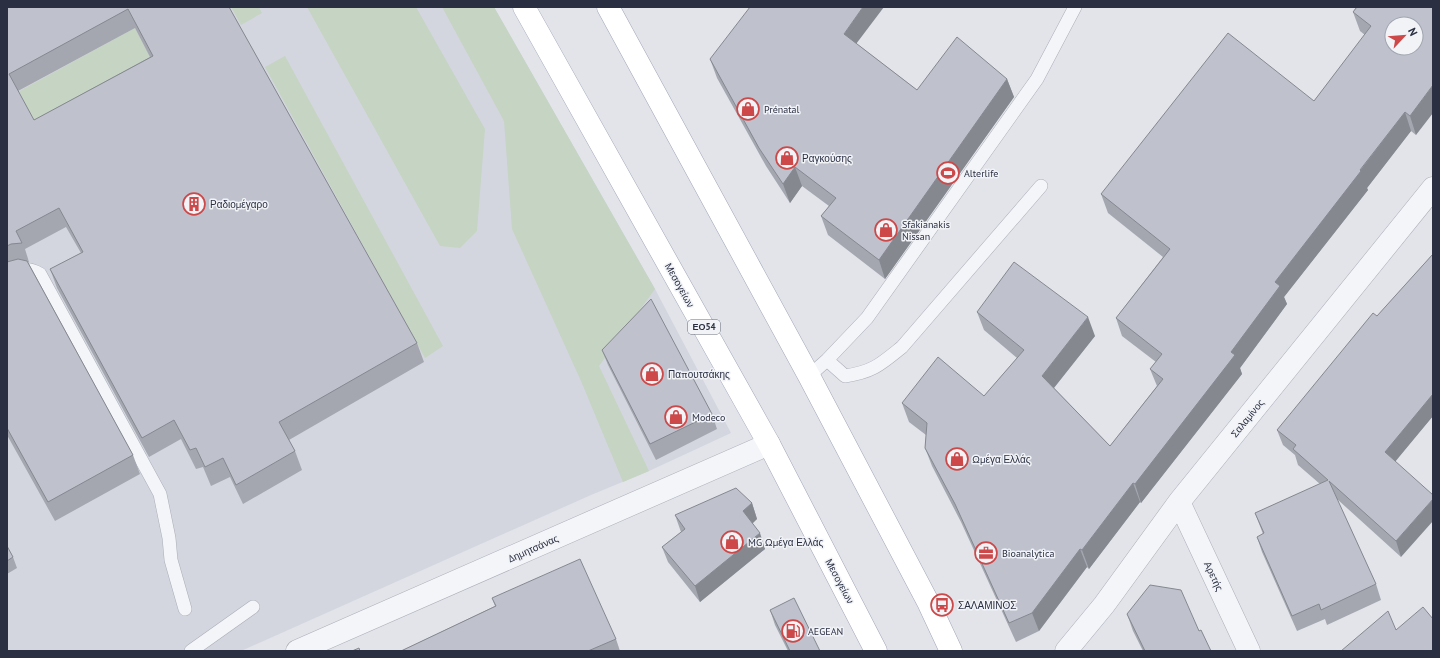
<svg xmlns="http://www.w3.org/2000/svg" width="1440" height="658" font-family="'PT Sans',sans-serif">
	<rect width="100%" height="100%" fill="#e2e4ea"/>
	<path fill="#d4d6df" d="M 7,7 L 494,7 L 655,289 L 731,433 L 649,471 L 591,495 L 241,651 L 7,651 Z"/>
	<path fill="#c5d4c3" d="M 231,7 L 259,7 L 262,13 L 241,25 Z
		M 307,7 L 416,7 L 485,129 L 477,231 L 460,248 L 440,246 Z
		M 442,7 L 494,7 L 655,289 L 599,366 L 649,471 L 623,482 L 581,381 L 512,229 L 504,121 Z
		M 135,28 L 160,75 L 41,139 L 16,93 Z
		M 285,56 L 443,346 L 425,358 L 265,67 Z"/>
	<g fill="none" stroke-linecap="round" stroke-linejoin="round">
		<g stroke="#abaeb8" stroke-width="14">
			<path id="lane" d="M 7,276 C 21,271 26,266 40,274 L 160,494 L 169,538 L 171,560 L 185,609
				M 827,360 L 845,376 C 873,372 881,364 902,347 L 1041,186
				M 809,376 L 827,360 L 867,318 L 1037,79 L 1075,7
				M 191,651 L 253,607"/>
		</g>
		<g stroke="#abaeb8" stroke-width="23">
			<path id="street" d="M 1179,502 L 1249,651
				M 297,651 L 769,444
				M 1066,651 L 1104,605 L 1179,502 L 1433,188"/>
		</g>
		<g stroke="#a1a6b6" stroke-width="23">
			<path id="primary" d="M 524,7 L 769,444 L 876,651
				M 608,7 L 809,376 L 929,604 L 951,651"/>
		</g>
		<use href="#lane" stroke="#f4f5f8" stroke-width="13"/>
		<use href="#street" stroke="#f4f5f8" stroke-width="22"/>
		<use href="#primary" stroke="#fff" stroke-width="22"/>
	</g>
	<path fill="#a4a7b0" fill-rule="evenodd" d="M 7,7 L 229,7 L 417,343 L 424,362 L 289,440 L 295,451 L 302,470 L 243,504 L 230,477 L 211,486 L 203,467 L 196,469 L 181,439 L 149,457 L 57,288 L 50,269 L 81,253 L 66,227 L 25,249 L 29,262 L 28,262 L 133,455 L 140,474 L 55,521 L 7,435 ZM 135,28 L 150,57 L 34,120 L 18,91 Z
		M 1356,7 L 1433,7 L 1416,135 L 1411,131 L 1367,188 L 1368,190 L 1284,297 L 1287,304 L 1240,368 L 1242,374 L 1141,503 L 1140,502 L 1089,569 L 1087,567 L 1039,631 L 1016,642 L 961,522 L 932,466 L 925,448 L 926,435 L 909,422 L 902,403 L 984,396 L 1017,358 L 984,330 L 977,312 L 1095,336 L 1054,388 L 1110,446 L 1157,386 L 1150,369 L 1156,362 L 1122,336 L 1116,318 L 1163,257 L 1108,213 L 1101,194 L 1314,101 L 1365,35 L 1360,31 L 1353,12 Z
		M 857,44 L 917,90 L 1007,79 L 1014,97 L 885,279 L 828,235 L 821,216 L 829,206 L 802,186 L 790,203 L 766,166 L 717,78 L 710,59 Z
		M 1433,254 L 1433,416 L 1395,461 L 1401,557 L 1337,499 L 1376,584 L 1381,600 L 1327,625 L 1325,619 L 1297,631 L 1262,552 L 1257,537 L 1263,534 L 1255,513 L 1320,484 L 1298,465 L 1295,455 L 1283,445 L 1277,430 L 1377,316 Z
		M 602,350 L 712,414 L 717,429 L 656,460 L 608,365 Z
		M 752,503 L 757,519 L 752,523 L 765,549 L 700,602 L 668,562 L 662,547 L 681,532 L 675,515 Z
		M 7,546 L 13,557 L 17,568 L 7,574 Z
		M 492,598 L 616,639 L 620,651 L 401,651 L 495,606 Z
		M 770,610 L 820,651 L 788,651 L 775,625 Z
		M 1127,614 L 1199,631 L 1211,651 L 1143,651 L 1133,631 Z"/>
	<path fill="#868890" d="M 863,7 L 884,7 L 850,52 L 844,34 Z
		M 1007,79 L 1014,97 L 885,279 L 879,260 Z
		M 1433,85 L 1433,113 L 1416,135 L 1410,116 Z
		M 1405,112 L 1411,131 L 1367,188 L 1368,190 L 1284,297 L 1287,304 L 1240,368 L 1242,374 L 1141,503 L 1135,484 L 1231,352 L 1275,282 Z
		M 795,167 L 802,186 L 790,203 L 783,184 Z
		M 1088,317 L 1095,336 L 1049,394 L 1042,376 Z
		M 1433,394 L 1433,416 L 1390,468 L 1385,452 Z
		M 1133,483 L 1140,502 L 1089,569 L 1082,550 Z
		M 1433,499 L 1433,521 L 1401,557 L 1396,541 Z
		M 752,503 L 757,519 L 749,527 L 743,511 Z
		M 760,533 L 765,549 L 700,602 L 695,586 Z
		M 1080,549 L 1087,567 L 1039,631 L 1032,613 Z"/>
	<path fill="#bfc2cd" stroke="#868890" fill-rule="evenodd" d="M 7,7 L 229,7 L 417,343 L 279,422 L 295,451 L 236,485 L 223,458 L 205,467 L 196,448 L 190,450 L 174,420 L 142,438 L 50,269 L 83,252 L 59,208 L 16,231 L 22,243 L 11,244 L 7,246 ZM 128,9 L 153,56 L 34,120 L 9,74 Z
		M 750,7 L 863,7 L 844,34 L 917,90 L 957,37 L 1007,79 L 879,260 L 821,216 L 836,198 L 795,167 L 783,184 L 759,148 L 710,59 Z
		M 1357,7 L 1433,7 L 1433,85 L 1410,116 L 1405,112 L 1360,170 L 1361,171 L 1275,282 L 1280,286 L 1231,352 L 1235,355 L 1135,484 L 1133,483 L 1082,550 L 1080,549 L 1032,613 L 1009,623 L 955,504 L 925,448 L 927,423 L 902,403 L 938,357 L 984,396 L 1024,350 L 977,312 L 1014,262 L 1088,317 L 1042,376 L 1110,446 L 1163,379 L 1150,369 L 1162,354 L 1116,318 L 1170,249 L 1101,194 L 1228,33 L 1314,101 L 1371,26 L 1353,12 ZM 1392,24 L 1416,24 L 1416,48 L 1392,48 Z
		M 1433,254 L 1433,394 L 1385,452 L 1433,495 L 1433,499 L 1396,541 L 1329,481 L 1376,584 L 1321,610 L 1319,604 L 1292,616 L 1257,537 L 1264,533 L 1255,513 L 1328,480 L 1293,449 L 1296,445 L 1277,430 L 1373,313 L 1377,316 Z
		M 18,259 L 27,261 L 133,455 L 48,502 L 7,428 L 7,262 Z
		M 651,299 L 712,414 L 650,444 L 602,350 Z
		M 736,488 L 752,503 L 743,511 L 760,533 L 695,586 L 662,547 L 685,529 L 675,515 Z
		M 7,546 L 13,557 L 7,561 Z
		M 580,559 L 616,639 L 588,651 L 401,651 L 496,606 L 492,598 Z
		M 1150,585 L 1181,590 L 1199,631 L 1201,630 L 1211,651 L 1145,651 L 1127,614 Z
		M 794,598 L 820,651 L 790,651 L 770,610 Z
		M 1423,607 L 1433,619 L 1433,651 L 1341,651 L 1388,611 L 1396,630 Z
		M 359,648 L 360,651 L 352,651 Z"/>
	<defs>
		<g id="shop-ring" transform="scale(1.15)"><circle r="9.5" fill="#f1f3f7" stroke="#cd4949" stroke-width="1.5"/><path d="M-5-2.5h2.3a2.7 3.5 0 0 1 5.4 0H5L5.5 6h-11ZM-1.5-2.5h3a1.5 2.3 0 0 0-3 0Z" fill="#cd4949"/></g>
		<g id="stadium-ring" transform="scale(1.15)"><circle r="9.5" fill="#f1f3f7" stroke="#cd4949" stroke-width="1.5"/><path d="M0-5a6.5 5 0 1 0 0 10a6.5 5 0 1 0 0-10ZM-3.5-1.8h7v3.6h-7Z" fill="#cd4949"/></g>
		<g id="building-ring" transform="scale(1.15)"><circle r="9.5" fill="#f1f3f7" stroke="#cd4949" stroke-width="1.5"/><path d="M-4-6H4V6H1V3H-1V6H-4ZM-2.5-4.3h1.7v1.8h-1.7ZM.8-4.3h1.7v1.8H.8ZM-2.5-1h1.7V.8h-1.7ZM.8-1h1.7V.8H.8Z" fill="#cd4949"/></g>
		<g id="office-ring" transform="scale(1.15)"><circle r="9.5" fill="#f1f3f7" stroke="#cd4949" stroke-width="1.5"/><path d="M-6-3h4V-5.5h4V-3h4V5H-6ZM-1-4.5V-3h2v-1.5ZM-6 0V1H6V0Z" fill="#cd4949"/></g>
		<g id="bus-ring" transform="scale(1.15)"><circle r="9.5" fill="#f1f3f7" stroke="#cd4949" stroke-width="1.5"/><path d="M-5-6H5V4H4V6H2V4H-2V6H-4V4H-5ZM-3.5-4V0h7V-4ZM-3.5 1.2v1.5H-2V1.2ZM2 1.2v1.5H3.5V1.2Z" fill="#cd4949"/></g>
		<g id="fuel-ring" transform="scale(1.15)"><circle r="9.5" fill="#f1f3f7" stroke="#cd4949" stroke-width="1.5"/><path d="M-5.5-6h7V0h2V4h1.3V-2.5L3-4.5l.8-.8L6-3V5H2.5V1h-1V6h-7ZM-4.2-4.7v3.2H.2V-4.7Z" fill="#cd4949"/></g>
	</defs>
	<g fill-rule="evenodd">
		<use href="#shop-ring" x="748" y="109"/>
		<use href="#shop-ring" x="787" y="158"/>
		<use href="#stadium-ring" x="948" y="173"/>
		<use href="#building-ring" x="194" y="204"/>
		<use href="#shop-ring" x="886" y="230"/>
		<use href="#shop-ring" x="652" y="374"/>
		<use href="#shop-ring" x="676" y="417"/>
		<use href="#shop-ring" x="957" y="459"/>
		<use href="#shop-ring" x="732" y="542"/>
		<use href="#office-ring" x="986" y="553"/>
		<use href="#bus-ring" x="942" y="605"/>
		<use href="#fuel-ring" x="793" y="631"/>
	</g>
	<g text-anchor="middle" stroke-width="3" stroke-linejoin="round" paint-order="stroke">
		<rect fill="#f1f3f7" stroke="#666a78" stroke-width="1" x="688" y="320" width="32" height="14" rx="3"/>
		<g font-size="9" font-weight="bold" fill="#2a2f42">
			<text x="704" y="330">ΕΟ54</text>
		</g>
		<g font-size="10" fill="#2a2f42" stroke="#f1f3f7" text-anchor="start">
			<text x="764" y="113">Prénatal</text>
			<text x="802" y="162">Ραγκούσης</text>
			<text x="964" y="177">Alterlife</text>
			<text x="210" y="208">Ραδιομέγαρο</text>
			<text x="902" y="228">Sfakianakis<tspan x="902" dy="12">Nissan</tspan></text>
			<text x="668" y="378">Παπουτσάκης</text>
			<text x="692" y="421">Modeco</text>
			<text x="972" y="463">Ωμέγα Ελλάς</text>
			<text x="748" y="546">MG Ωμέγα Ελλάς</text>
			<text x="1002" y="557">Bioanalytica</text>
			<text x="958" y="609">ΣΑΛΑΜΙΝΟΣ</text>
			<text x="808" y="635">AEGEAN</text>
		</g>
		<g font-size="10" fill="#2a2f42" stroke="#f1f3f7">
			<text transform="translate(680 285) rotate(61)" y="4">Μεσογείων</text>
			<text transform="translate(1247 418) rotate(-51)" y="4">Σαλαμίνος</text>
			<text transform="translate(533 548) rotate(-24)" y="4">Δημητσάνας</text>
			<text transform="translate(1214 576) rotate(65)" y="4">Αρετής</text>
			<text transform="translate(840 581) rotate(62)" y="4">Μεσογείων</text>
		</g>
	</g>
	<rect width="1440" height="658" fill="none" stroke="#2a2f42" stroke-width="16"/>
	<g transform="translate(1404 36) rotate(64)"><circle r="19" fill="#f1f3f7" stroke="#a1a5af"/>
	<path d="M0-3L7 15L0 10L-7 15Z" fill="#cd4949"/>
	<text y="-6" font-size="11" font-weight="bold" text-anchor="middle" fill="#2a2f42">N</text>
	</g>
</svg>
